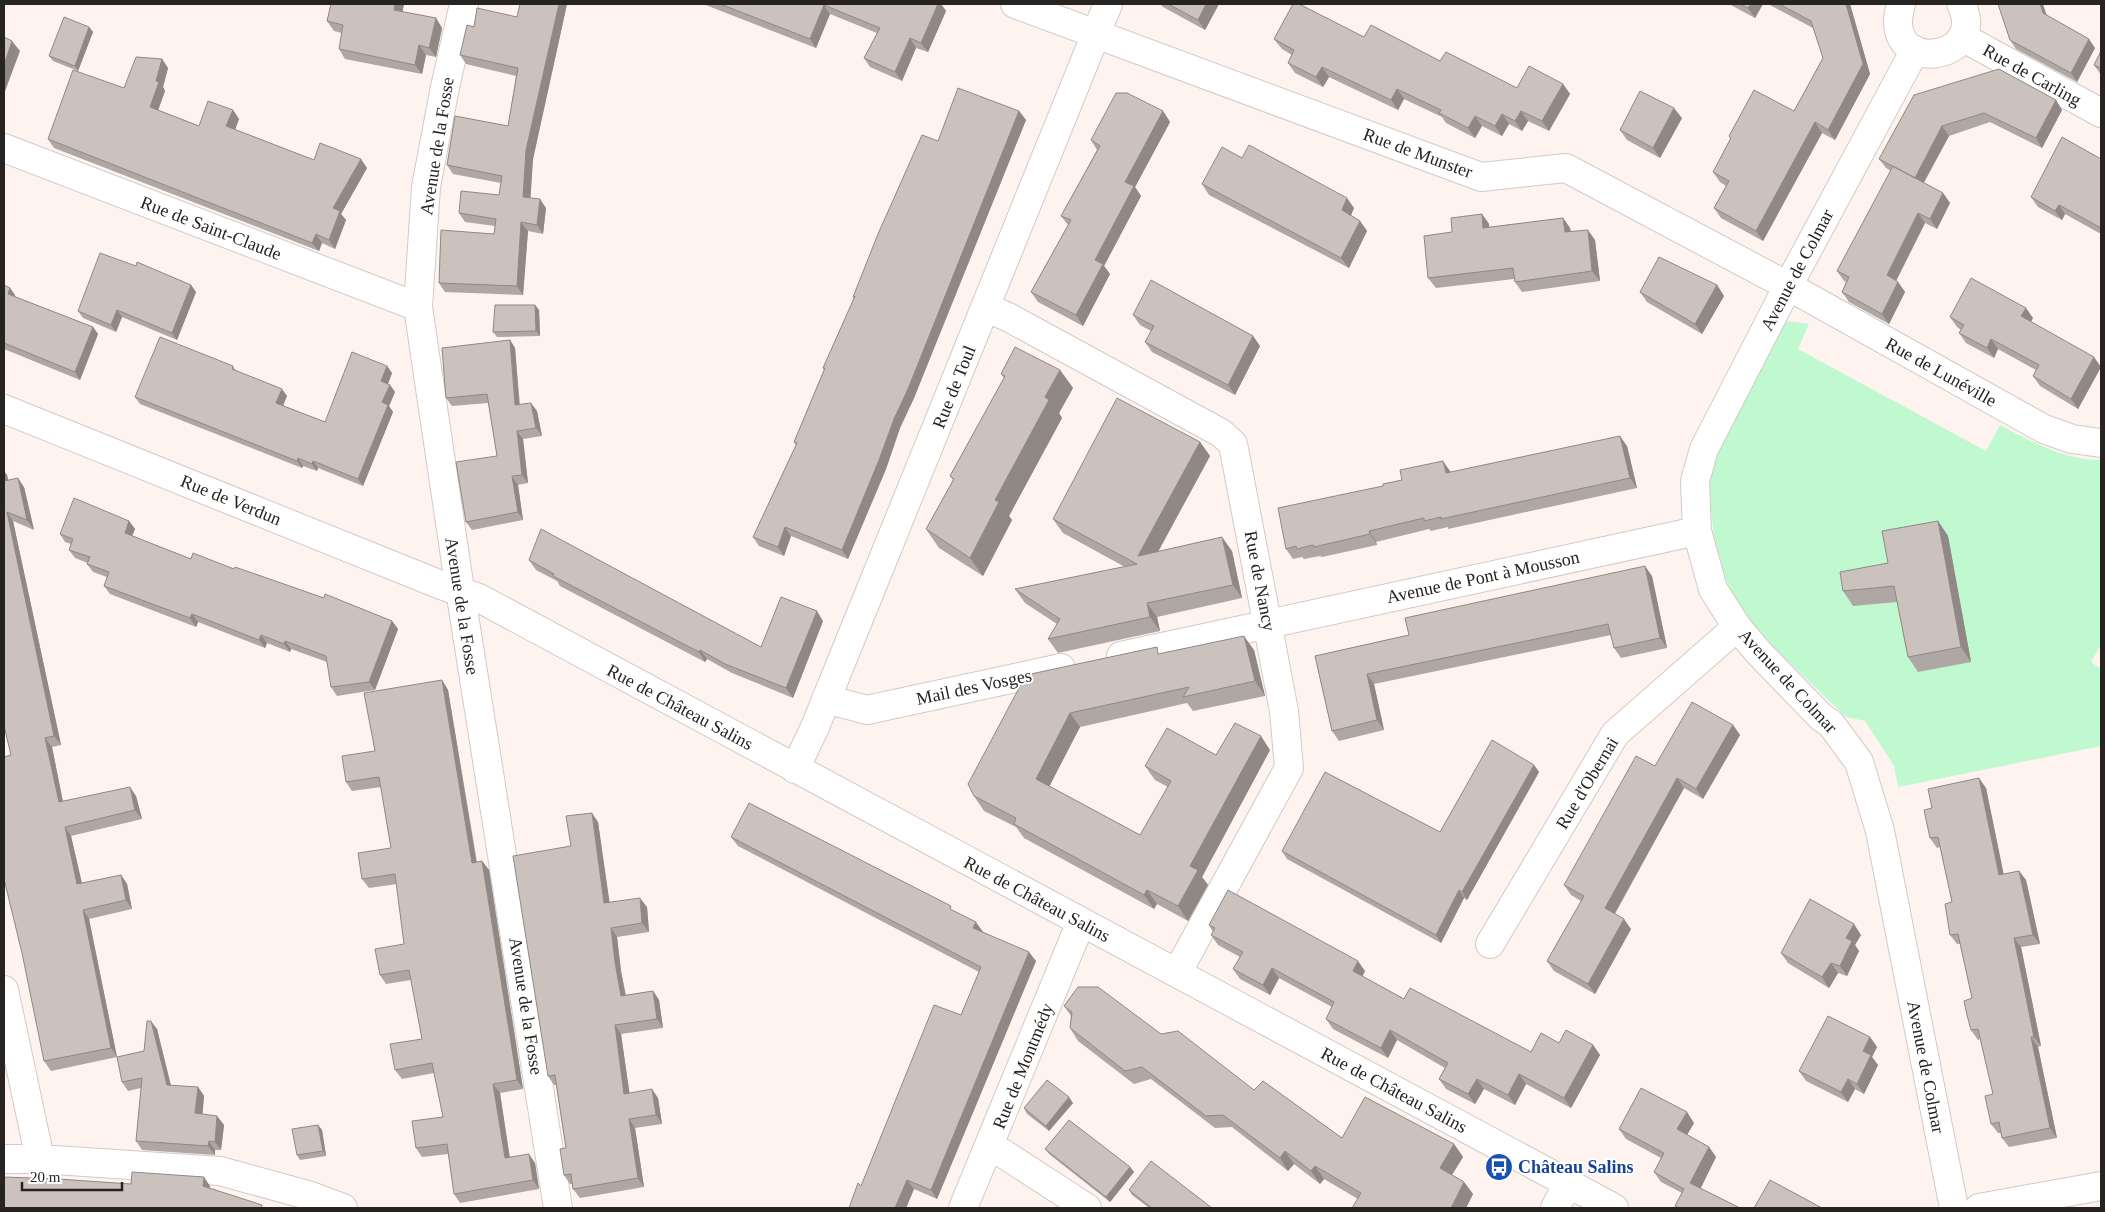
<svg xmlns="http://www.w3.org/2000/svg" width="2105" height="1212" font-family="'Times New Roman',serif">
	<rect width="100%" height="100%" fill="#fef3ee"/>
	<path fill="#c0f9cf" d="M 1785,321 L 1809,324 L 1798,349 L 1986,451 L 2000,425 C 2032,442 2065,460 2101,460 L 2101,645 L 2091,662 L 2101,669 L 2101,746 L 1898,787 L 1894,766 L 1865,721 L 1846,717 L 1753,627 L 1734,597 L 1716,558 L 1708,479 L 1714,459 Z"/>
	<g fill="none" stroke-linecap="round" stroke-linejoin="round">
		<g stroke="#d4c9c5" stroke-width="30">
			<path id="minor" d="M 464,4 L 445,87 L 426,187 L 418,307 L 460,590 L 558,1208
				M 1015,4 L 1481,177 L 1566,168 L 1788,286 L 2044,429 L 2072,439 L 2101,443
				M 1901,4 C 1879,78 1991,62 1961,4
				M 1962,37 L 2101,113
				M 1915,50 L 1788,286 L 1704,449 L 1695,481 L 1697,531 L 1713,589 L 1737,627 L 1759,653 L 1821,717 L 1831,724 L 1859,762 L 1880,831 L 1954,1208
				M 4,148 L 418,307
				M 986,308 L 1008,317 L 1221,433 L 1233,444 L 1284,711 L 1289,768 L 1177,973
				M 4,409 L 441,585 L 479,598 L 1614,1208
				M 1121,656 L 1697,531
				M 826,699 L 867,710 L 1061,668
				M 795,769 L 815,727 L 1108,4
				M 1490,944 L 1615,734 L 1737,627
				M 4,990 L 40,1159
				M 990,1145 L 1087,1208
				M 4,1159 L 40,1159 L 220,1171 L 311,1196 L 343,1208
				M 963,1208 L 1081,922
				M 1555,1208 L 1568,1183
				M 1979,1208 L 2101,1186"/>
		</g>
		<use href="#minor" stroke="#fff" stroke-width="28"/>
	</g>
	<path fill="#afa7a3" d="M 331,4 L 404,4 L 402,12 L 436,18 L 442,28 L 436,57 L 426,55 L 422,74 L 345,59 L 339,49 L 342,33 L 334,31 L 327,21 Z
		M 520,4 L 567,4 L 533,159 L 530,198 L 546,208 L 543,234 L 528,231 L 523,295 L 445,292 L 439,283 L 494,234 L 495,226 L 465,222 L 459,213 L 499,195 L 501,183 L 453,174 L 447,165 L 508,126 L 516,76 L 466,64 L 460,55 L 474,27 L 517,17 Z
		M 703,4 L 941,4 L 946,11 L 928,52 L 916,48 L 902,81 L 870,67 L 864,58 L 877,33 L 830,14 L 816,48 Z
		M 1160,4 L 1219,4 L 1205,30 L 1163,7 Z
		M 1729,4 L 1763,4 L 1755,18 Z
		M 1768,4 L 1850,4 L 1870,74 L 1835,140 L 1822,133 L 1763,241 L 1721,218 L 1714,208 L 1726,186 L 1720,182 L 1713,172 L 1730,139 L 1729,136 L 1794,111 L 1823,58 L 1813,28 Z
		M 89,27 L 93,32 L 78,71 L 53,61 L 49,56 Z
		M 1364,37 L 1440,61 L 1517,88 L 1563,84 L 1570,94 L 1549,131 L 1528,121 L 1522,131 L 1509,124 L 1502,136 L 1482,126 L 1475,138 L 1446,123 L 1442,117 L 1404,99 L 1398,110 L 1329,77 L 1323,87 L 1295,73 L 1288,63 L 1292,55 L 1282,49 L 1274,39 Z
		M 2010,40 L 2095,48 L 2077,82 L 2016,49 Z
		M 2101,51 L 2101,75 L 2094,65 Z
		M 162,59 L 168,68 L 163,87 L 165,91 L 158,110 L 199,126 L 233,110 L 239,119 L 235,130 L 314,160 L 367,168 L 341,214 L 346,220 L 335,249 L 322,243 L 319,251 L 54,148 L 48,139 L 124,88 Z
		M 1914,95 L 2056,100 L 2062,110 L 2042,148 L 1990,122 L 1949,136 L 1924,183 L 1943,193 L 1950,203 L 1937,229 L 1925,223 L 1896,281 L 1898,282 L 1905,292 L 1889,324 L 1849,302 L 1842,292 L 1846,282 L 1844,281 L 1837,271 L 1891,171 L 1886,168 L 1879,159 Z
		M 1019,111 L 1026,120 L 914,398 L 900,428 L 886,469 L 848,559 L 791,536 L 784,556 L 759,546 L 753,537 L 796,445 L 794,442 L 824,370 L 823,368 L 854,299 L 853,297 L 938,141 Z
		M 1163,111 L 1170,122 L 1135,187 L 1141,196 L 1104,266 L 1110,274 L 1083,326 L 1038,302 L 1031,292 L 1068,225 L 1061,216 L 1097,150 L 1091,140 Z
		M 1682,118 L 1660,158 L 1627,140 L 1620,130 Z
		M 1242,158 L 1354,208 L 1351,215 L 1360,221 L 1367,231 L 1349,268 L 1209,195 L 1202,184 Z
		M 2101,159 L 2101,234 L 2065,214 L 2062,220 L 2038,207 L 2031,197 Z
		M 1482,214 L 1489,224 L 1489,227 L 1563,218 L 1570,228 L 1571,232 L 1595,240 L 1600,281 L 1522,292 L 1515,282 L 1514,279 L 1436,288 L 1428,278 L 1452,232 Z
		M 4,285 L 10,288 L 15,295 L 15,297 L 93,327 L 98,334 L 80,380 L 4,349 Z
		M 191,285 L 196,292 L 177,340 L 122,317 L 116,332 L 83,318 L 78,311 Z
		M 1717,285 L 1724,296 L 1702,334 L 1647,302 L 1640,292 Z
		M 535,305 L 539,310 L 540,336 L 497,337 L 493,332 Z
		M 1133,315 L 1253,336 L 1260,346 L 1235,395 L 1152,352 L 1145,342 L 1151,331 L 1140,325 Z
		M 1950,317 L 2033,318 L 2031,322 L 2101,367 L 2078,409 L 2040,386 L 2033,376 L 2036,370 L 1998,349 L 1994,358 L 1966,343 L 1959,333 L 1961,330 L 1957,327 Z
		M 510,340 L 515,348 L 520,405 L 537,411 L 542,436 L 523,439 L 528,483 L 518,485 L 523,520 L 472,530 L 466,522 L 497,456 L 488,403 L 452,406 L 446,398 Z
		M 233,366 L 236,371 L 287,396 L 283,406 L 325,422 L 387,366 L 392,373 L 388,384 L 390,385 L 395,392 L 389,406 L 393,412 L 363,486 L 318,468 L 317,471 L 303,466 L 302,468 L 140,404 L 135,397 Z
		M 1060,370 L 1073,388 L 1059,413 L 1062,418 L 1009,516 L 1012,520 L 983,576 L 939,548 L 926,529 L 953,480 L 950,476 L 1004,378 L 1001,374 Z
		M 1200,442 L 1210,456 L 1158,552 L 1232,551 L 1242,598 L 1157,617 L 1160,631 L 1058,653 L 1048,639 L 1057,624 L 1025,603 L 1015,589 L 1125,567 L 1063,533 L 1053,519 Z
		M 1627,446 L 1637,488 L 1448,529 L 1448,527 L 1431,531 L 1429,529 L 1376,542 L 1377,545 L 1322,557 L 1320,556 L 1304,559 L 1302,557 L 1293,559 L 1286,549 L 1383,486 L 1450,471 L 1451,472 Z
		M 4,471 L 7,475 L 8,480 L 24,487 L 34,530 L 13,521 L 61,745 L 52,747 L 63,802 L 136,796 L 142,819 L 71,836 L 82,883 L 121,875 L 127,884 L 132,909 L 89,919 L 117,1057 L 51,1071 L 44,1061 L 11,755 L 4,726 Z
		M 129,521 L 135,529 L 132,536 L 191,559 L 234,569 L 392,621 L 398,629 L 375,690 L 337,696 L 331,687 L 327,662 L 291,649 L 290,652 L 267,643 L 265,648 L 198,622 L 196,627 L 110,594 L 104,586 L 107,577 L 93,572 L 87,564 L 88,563 L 75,558 L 69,550 L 71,544 L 65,542 L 60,534 Z
		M 1938,521 L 1948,536 L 1971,662 L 1918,672 L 1908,657 L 1897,602 L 1853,606 L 1843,591 L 1888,563 Z
		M 529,560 L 761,647 L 823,621 L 793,698 L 732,673 L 707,659 L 705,662 L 560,586 L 557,581 L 536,570 Z
		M 1652,576 L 1667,648 L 1621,658 L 1614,648 L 1611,635 L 1374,684 L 1384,730 L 1339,741 L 1332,731 L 1315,656 L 1409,635 Z
		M 1254,650 L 1265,696 L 1193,711 L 1187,703 L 1080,727 L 1049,786 L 1140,835 L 1168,787 L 1155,780 L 1145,766 L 1216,755 L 1270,750 L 1202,877 L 1208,885 L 1188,921 L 1157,904 L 1154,909 L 1024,838 L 1016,827 L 984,811 L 974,796 L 1026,675 Z
		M 442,680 L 448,690 L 477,862 L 482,861 L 489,870 L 523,1089 L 500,1093 L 510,1158 L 535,1163 L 539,1189 L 460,1203 L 454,1194 L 448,1154 L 422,1157 L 416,1148 L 443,1117 L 434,1073 L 402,1079 L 395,1070 L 422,1039 L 411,980 L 386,984 L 380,975 L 404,944 L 397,884 L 369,888 L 362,879 L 391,848 L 381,787 L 352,791 L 346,782 Z
		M 1733,725 L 1740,735 L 1703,799 L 1684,788 L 1615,914 L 1631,929 L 1595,994 L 1554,971 L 1547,961 L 1581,901 L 1571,895 L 1564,885 L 1655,766 Z
		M 1534,765 L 1539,772 L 1467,900 L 1464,898 L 1441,943 L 1287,859 L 1282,851 L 1440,832 Z
		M 1986,788 L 2003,874 L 2019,871 L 2026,880 L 2040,944 L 2021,947 L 2041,1046 L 2038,1047 L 2057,1138 L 2009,1147 L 2002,1138 L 2001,1133 L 1998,1133 L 1991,1124 L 1993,1094 L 1980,1039 L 1978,1040 L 1971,1030 L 1972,998 L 1960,944 L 1957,944 L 1950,935 L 1952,902 L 1940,847 L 1937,848 L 1930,838 L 1932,808 Z
		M 598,822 L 609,902 L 647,907 L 649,932 L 617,937 L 621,971 L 626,995 L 653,991 L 659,1000 L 663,1028 L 621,1034 L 629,1093 L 658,1098 L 662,1124 L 635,1128 L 644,1187 L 580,1198 L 573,1189 L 572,1184 L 570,1184 L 564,1175 L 566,1148 L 556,1085 L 554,1085 L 548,1076 L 571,846 Z
		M 731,837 L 955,912 L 983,932 L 1036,961 L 937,1199 L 914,1189 L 906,1208 L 849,1208 L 861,1186 L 961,1015 L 979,972 L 738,846 Z
		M 1209,925 L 1365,971 L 1362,976 L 1404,999 L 1531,1052 L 1559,1043 L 1593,1045 L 1600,1055 L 1571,1108 L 1526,1084 L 1515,1105 L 1484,1089 L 1475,1104 L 1446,1089 L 1439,1079 L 1445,1068 L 1397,1040 L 1388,1058 L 1333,1029 L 1326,1019 L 1332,1007 L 1279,978 L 1270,995 L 1240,979 L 1233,969 L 1240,957 L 1218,945 L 1211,935 L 1213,932 Z
		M 1861,935 L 1855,945 L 1859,951 L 1847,976 L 1838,973 L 1829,988 L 1788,963 L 1781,953 Z
		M 1064,1006 L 1161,1034 L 1254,1090 L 1342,1138 L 1454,1144 L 1463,1157 L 1452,1175 L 1464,1182 L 1473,1194 L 1466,1208 L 1352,1208 L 1358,1199 L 1324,1179 L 1320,1184 L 1294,1164 L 1288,1171 L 1232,1127 L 1215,1128 L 1151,1079 L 1134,1084 L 1078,1041 L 1070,1028 L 1071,1016 Z
		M 157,1029 L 171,1086 L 198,1087 L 204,1096 L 202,1114 L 217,1116 L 224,1125 L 221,1150 L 215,1150 L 215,1155 L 142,1150 L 136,1141 L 141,1088 L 128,1091 L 122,1082 L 144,1051 Z
		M 1870,1037 L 1877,1047 L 1872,1057 L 1878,1065 L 1864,1094 L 1855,1089 L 1848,1102 L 1806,1081 L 1799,1071 Z
		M 1073,1103 L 1049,1131 L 1027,1114 L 1024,1108 Z
		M 1694,1123 L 1687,1135 L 1709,1147 L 1716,1157 L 1700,1188 L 1740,1208 L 1677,1208 L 1675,1206 L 1682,1193 L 1661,1182 L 1654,1172 L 1661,1158 L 1626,1139 L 1619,1129 Z
		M 318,1125 L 322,1130 L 326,1156 L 300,1160 L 297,1155 Z
		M 1045,1149 L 1130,1167 L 1134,1172 L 1110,1202 L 1049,1154 Z
		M 1129,1190 L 1212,1208 L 1149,1208 L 1132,1195 Z"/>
	<path fill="#8f8884" d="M 395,4 L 404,4 L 401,20 L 394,10 Z
		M 559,4 L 567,4 L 533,159 L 530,206 L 523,197 L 526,150 Z
		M 938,4 L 941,4 L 946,11 L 928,52 L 921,43 Z
		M 1206,4 L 1219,4 L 1205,30 L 1198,20 Z
		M 1751,4 L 1763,4 L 1755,18 L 1748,8 Z
		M 1846,4 L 1850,4 L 1870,74 L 1835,140 L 1828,130 Z
		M 2040,4 L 2043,4 L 2049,22 L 2043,13 Z
		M 824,5 L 830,14 L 816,48 L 810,39 Z
		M 436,18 L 442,28 L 436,57 L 429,48 Z
		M 89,27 L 93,32 L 78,71 L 75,66 Z
		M 910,38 L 916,48 L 902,81 L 895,72 Z
		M 2089,39 L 2095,48 L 2077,82 L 2071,73 Z
		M 12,41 L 20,51 L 4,94 L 4,65 Z
		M 419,45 L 426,55 L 422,74 L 415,65 Z
		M 162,59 L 168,68 L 163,87 L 165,91 L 156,116 L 150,107 Z
		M 1322,67 L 1329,77 L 1323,87 L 1316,77 Z
		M 1563,84 L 1570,94 L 1549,131 L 1542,121 Z
		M 1397,89 L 1404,99 L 1398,110 L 1391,100 Z
		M 2056,100 L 2062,110 L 2042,148 L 2036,138 Z
		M 1674,108 L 1682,118 L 1660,158 L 1653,148 Z
		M 233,110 L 239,119 L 233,135 L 226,126 Z
		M 1019,111 L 1026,120 L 914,398 L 900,428 L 886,469 L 848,559 L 842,550 L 894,419 Z
		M 1163,111 L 1170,122 L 1135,187 L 1141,196 L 1104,266 L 1110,274 L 1083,326 L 1076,315 L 1095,260 L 1125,182 Z
		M 1521,111 L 1528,121 L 1522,131 L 1515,121 Z
		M 1502,114 L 1509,124 L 1502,136 L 1495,126 Z
		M 1475,116 L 1482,126 L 1475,138 L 1468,128 Z
		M 1815,122 L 1822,133 L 1763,241 L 1756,231 Z
		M 1942,126 L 1949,136 L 1921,187 L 1915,178 Z
		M 361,159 L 367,168 L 341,214 L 346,220 L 335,249 L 329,240 L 333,208 Z
		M 1943,193 L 1950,203 L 1937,229 L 1930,219 Z
		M 1347,198 L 1354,208 L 1349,220 L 1342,210 Z
		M 540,199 L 546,208 L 543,234 L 537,225 Z
		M 2059,205 L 2065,214 L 2062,220 L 2055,211 Z
		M 1918,213 L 1925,223 L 1894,285 L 1887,275 Z
		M 1482,214 L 1489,224 L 1490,238 L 1483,228 Z
		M 1563,218 L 1570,228 L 1572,242 L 1565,232 Z
		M 1360,221 L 1367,231 L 1349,268 L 1341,258 Z
		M 521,222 L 528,231 L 523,295 L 517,286 Z
		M 1588,230 L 1595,240 L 1600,281 L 1592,271 Z
		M 316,234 L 322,243 L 319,251 L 312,243 Z
		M 1898,282 L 1905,292 L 1889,324 L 1882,314 Z
		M 191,285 L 196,292 L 177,340 L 172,333 Z
		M 1717,285 L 1724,296 L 1702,334 L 1695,324 Z
		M 10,288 L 15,295 L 13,301 L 8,294 Z
		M 535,305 L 539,310 L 540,336 L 536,331 Z
		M 2026,308 L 2033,318 L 2028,326 L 2021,316 Z
		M 117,310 L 122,317 L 116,332 L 111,325 Z
		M 93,327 L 98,334 L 80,380 L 75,372 Z
		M 1253,336 L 1260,346 L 1235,395 L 1228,385 Z
		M 1991,339 L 1998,349 L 1994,358 L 1987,348 Z
		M 510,340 L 515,348 L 520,414 L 515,405 Z
		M 2094,357 L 2101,367 L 2078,409 L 2071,399 Z
		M 387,366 L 392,373 L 386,389 L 381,381 Z
		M 1060,370 L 1073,388 L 1059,413 L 1062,418 L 1009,516 L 1012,520 L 983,576 L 970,558 L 995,500 L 1045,397 Z
		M 390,385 L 395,392 L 389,406 L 393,412 L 363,486 L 358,479 L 382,402 Z
		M 282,389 L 287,396 L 281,410 L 276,403 Z
		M 531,403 L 537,411 L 542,436 L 536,428 Z
		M 517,431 L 523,439 L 528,483 L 522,475 Z
		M 1620,436 L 1627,446 L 1637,488 L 1630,478 Z
		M 1200,442 L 1210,456 L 1148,570 L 1138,556 Z
		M 298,458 L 303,466 L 302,468 L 297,461 Z
		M 313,461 L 318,468 L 317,471 L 312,464 Z
		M 1443,461 L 1450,471 L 1453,483 L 1446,473 Z
		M 4,471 L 7,475 L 10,491 L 4,482 Z
		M 512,476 L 518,485 L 523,520 L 518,512 Z
		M 18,478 L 24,487 L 34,530 L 27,520 Z
		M 7,512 L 13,521 L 61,745 L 54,736 Z
		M 129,521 L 135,529 L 130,541 L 125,533 Z
		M 1938,521 L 1948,536 L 1971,662 L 1961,647 Z
		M 785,527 L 791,536 L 784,556 L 778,547 Z
		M 1369,531 L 1376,542 L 1377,545 L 1370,534 Z
		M 1222,537 L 1232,551 L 1242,598 L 1233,585 Z
		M 1645,566 L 1652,576 L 1667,648 L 1660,638 Z
		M 1147,603 L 1157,617 L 1160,631 L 1150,617 Z
		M 817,611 L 823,621 L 793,698 L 786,688 Z
		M 192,614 L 198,622 L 196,627 L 190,618 Z
		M 392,621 L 398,629 L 375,690 L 369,682 Z
		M 261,635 L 267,643 L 265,648 L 259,640 Z
		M 1244,636 L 1254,650 L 1265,696 L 1255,681 Z
		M 285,641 L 291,649 L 290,652 L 284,644 Z
		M 700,650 L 707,659 L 705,662 L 699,652 Z
		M 1367,674 L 1374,684 L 1384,730 L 1377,720 Z
		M 442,680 L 448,690 L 478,872 L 472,863 Z
		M 1070,713 L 1080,727 L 1046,793 L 1036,779 Z
		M 1733,725 L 1740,735 L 1703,799 L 1696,789 Z
		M 1261,736 L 1270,750 L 1202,877 L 1208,885 L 1188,921 L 1178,906 L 1190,866 Z
		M 45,738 L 52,747 L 65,812 L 59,802 Z
		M 1534,765 L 1539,772 L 1467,900 L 1462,892 Z
		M 1677,778 L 1684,788 L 1612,918 L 1605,908 Z
		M 1979,778 L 1986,788 L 2006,885 L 1999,875 Z
		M 130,787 L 136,796 L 142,819 L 135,810 Z
		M 592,813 L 598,822 L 611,912 L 604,903 Z
		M 65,827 L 71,836 L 84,893 L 77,884 Z
		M 482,861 L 489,870 L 523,1089 L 517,1080 Z
		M 2019,871 L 2026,880 L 2040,944 L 2033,935 Z
		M 121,875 L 127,884 L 132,909 L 126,900 Z
		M 1147,890 L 1157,904 L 1154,909 L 1144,895 Z
		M 1459,890 L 1464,898 L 1441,943 L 1436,935 Z
		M 640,898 L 647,907 L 649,932 L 642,923 Z
		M 83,910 L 89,919 L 117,1057 L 111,1048 Z
		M 1624,919 L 1631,929 L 1595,994 L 1588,984 Z
		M 976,922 L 983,932 L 980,938 L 973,928 Z
		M 1854,924 L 1861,935 L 1855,945 L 1859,951 L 1847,976 L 1840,966 L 1846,938 Z
		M 611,928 L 617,937 L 621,971 L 627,1005 L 621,996 L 615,962 Z
		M 2014,938 L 2021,947 L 2041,1046 L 2034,1037 Z
		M 1029,952 L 1036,961 L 937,1199 L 931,1190 Z
		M 1358,961 L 1365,971 L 1360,981 L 1353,971 Z
		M 1831,963 L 1838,973 L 1829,988 L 1822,977 Z
		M 1272,968 L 1279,978 L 1270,995 L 1263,985 Z
		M 653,991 L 659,1000 L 663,1028 L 657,1019 Z
		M 151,1021 L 157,1029 L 173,1094 L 167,1085 Z
		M 615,1025 L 621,1034 L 631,1103 L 624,1094 Z
		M 1390,1030 L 1397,1040 L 1388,1058 L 1381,1048 Z
		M 1870,1037 L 1877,1047 L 1872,1057 L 1878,1065 L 1864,1094 L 1857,1084 L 1863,1051 Z
		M 2031,1037 L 2038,1047 L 2057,1138 L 2050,1128 Z
		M 1593,1045 L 1600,1055 L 1571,1108 L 1564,1098 Z
		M 1519,1074 L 1526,1084 L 1515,1105 L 1508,1095 Z
		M 1477,1079 L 1484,1089 L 1475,1104 L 1468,1094 Z
		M 1848,1079 L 1855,1089 L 1848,1102 L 1841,1092 Z
		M 493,1084 L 500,1093 L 511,1167 L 505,1158 Z
		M 198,1087 L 204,1096 L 202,1122 L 195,1113 Z
		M 652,1089 L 658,1098 L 662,1124 L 656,1115 Z
		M 1069,1097 L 1073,1103 L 1049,1131 L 1046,1126 Z
		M 1687,1112 L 1694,1123 L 1684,1140 L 1677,1129 Z
		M 217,1116 L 224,1125 L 221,1150 L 215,1142 Z
		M 629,1119 L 635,1128 L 644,1187 L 638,1178 Z
		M 318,1125 L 322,1130 L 326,1156 L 323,1151 Z
		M 209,1141 L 215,1150 L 215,1155 L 208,1146 Z
		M 1454,1144 L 1463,1157 L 1448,1181 L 1440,1168 Z
		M 1709,1147 L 1716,1157 L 1698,1194 L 1690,1183 Z
		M 1285,1151 L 1294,1164 L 1288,1171 L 1280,1158 Z
		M 529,1154 L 535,1163 L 539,1189 L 533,1180 Z
		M 1315,1166 L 1324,1179 L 1320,1184 L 1311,1171 Z
		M 1130,1167 L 1134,1172 L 1110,1202 L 1106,1197 Z
		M 204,1177 L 210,1186 L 209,1196 L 203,1186 Z
		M 907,1180 L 914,1189 L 906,1208 L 895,1208 Z
		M 1464,1182 L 1473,1194 L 1466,1208 L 1451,1208 Z"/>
	<path fill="#ccc2bd" stroke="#8f8884" d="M 331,4 L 395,4 L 394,10 L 436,18 L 429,48 L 419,45 L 415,65 L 339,49 L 343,25 L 327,21 Z
		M 520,4 L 559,4 L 526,150 L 523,197 L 540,199 L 537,225 L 521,222 L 517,286 L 439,283 L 441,230 L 494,234 L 496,219 L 459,213 L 461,191 L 499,195 L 502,176 L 447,165 L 455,116 L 508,126 L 518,68 L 460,55 L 467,25 L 474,27 L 477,8 L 517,17 Z
		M 720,4 L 938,4 L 921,43 L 910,38 L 895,72 L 864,58 L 880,28 L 824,5 L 810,39 Z
		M 1168,4 L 1206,4 L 1198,20 Z
		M 1293,4 L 1299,4 L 1364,37 L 1371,25 L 1440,61 L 1446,52 L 1517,88 L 1529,66 L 1563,84 L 1542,121 L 1521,111 L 1515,121 L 1502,114 L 1495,126 L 1475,116 L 1468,128 L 1439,113 L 1441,110 L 1397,89 L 1391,100 L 1322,67 L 1316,77 L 1288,63 L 1294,50 L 1274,39 Z
		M 1740,4 L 1751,4 L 1748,8 Z
		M 1779,4 L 1846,4 L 1863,64 L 1828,130 L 1815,122 L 1756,231 L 1714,208 L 1729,181 L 1713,172 L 1731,138 L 1729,136 L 1754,90 L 1794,111 L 1823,58 L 1811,21 Z
		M 1998,4 L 2040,4 L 2043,13 L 2089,39 L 2071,73 L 2010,40 Z
		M 64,17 L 89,27 L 75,66 L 49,56 Z
		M 4,37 L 12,41 L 4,65 Z
		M 2101,51 L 2101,68 L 2094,65 Z
		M 136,57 L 162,59 L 156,81 L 159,82 L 150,107 L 199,126 L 208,101 L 233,110 L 226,126 L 314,160 L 320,143 L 361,159 L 333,208 L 340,211 L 329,240 L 316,234 L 312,243 L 48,139 L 73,70 L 124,88 Z
		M 1999,69 L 2056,100 L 2036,138 L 1984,113 L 1942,126 L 1915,178 L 1879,159 L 1914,95 Z
		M 958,88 L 1019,111 L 908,389 L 894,419 L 879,460 L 842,550 L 785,527 L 778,547 L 753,537 L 797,443 L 794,442 L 825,368 L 823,368 L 855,296 L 853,297 L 878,234 L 922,135 L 938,141 Z
		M 1640,91 L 1674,108 L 1653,148 L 1620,130 Z
		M 1116,93 L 1127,93 L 1163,111 L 1125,182 L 1134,186 L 1095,260 L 1103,264 L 1076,315 L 1031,292 L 1071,220 L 1061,216 L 1100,146 L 1091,140 Z
		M 2062,137 L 2101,159 L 2101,228 L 2059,205 L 2055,211 L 2031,197 Z
		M 1249,145 L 1347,198 L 1342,210 L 1360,221 L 1341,258 L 1202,184 L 1222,147 L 1242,158 Z
		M 1893,166 L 1943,193 L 1930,219 L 1918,213 L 1887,275 L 1898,282 L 1882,314 L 1842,292 L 1849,277 L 1837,271 Z
		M 1482,214 L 1483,228 L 1563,218 L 1565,232 L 1588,230 L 1592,271 L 1515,282 L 1513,268 L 1428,278 L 1424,236 L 1452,232 L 1451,218 Z
		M 100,253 L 136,266 L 137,262 L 191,285 L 172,333 L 117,310 L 111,325 L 78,311 Z
		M 1659,257 L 1717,285 L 1695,324 L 1640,292 Z
		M 1971,278 L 2026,308 L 2021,316 L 2094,357 L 2071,399 L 2033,376 L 2039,365 L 1991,339 L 1987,348 L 1959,333 L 1964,325 L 1950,317 Z
		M 1151,280 L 1253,336 L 1228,385 L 1145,342 L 1154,326 L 1133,315 Z
		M 4,285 L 10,288 L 8,294 L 93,327 L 75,372 L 4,343 Z
		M 495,305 L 535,305 L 536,331 L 493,332 Z
		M 160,337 L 233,366 L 232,369 L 282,389 L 276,403 L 325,422 L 352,352 L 387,366 L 381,381 L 390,385 L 382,402 L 388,405 L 358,479 L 313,461 L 312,464 L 298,458 L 297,461 L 135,397 Z
		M 510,340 L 515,405 L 531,403 L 536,428 L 517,431 L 522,475 L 512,476 L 518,512 L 466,522 L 456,462 L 497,456 L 487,394 L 446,398 L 442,348 Z
		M 1015,347 L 1060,370 L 1045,397 L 1049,400 L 995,500 L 999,502 L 970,558 L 926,529 L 954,479 L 950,476 L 1005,376 L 1001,374 Z
		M 1117,398 L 1200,442 L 1138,556 L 1222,537 L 1233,585 L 1147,603 L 1150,617 L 1048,639 L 1060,619 L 1015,589 L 1137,564 L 1053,519 Z
		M 1620,436 L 1630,478 L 1441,519 L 1441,517 L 1424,521 L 1424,518 L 1369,531 L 1370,534 L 1314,547 L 1313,545 L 1297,549 L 1296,546 L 1286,549 L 1278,508 L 1383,486 L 1383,484 L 1402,480 L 1400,470 L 1443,461 L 1446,473 Z
		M 18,478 L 27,520 L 7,512 L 54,736 L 45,738 L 59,802 L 130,787 L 135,810 L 65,827 L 77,884 L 121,875 L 126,900 L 83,910 L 111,1048 L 44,1061 L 22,953 L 4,879 L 4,757 L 11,755 L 4,726 L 4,481 Z
		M 74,498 L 129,521 L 125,533 L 191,559 L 193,553 L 234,569 L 235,567 L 324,598 L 325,594 L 392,621 L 369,682 L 331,687 L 326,656 L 285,641 L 284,644 L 261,635 L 259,640 L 192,614 L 190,618 L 104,586 L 109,572 L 87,564 L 90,557 L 69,550 L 73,539 L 60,534 Z
		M 1938,521 L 1961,647 L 1908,657 L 1894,586 L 1843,591 L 1840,572 L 1888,563 L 1882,531 Z
		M 541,529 L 761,647 L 781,597 L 817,611 L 786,688 L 725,664 L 700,650 L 699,652 L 553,576 L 554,574 L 529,560 Z
		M 1645,566 L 1660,638 L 1614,648 L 1608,624 L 1367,674 L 1377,720 L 1332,731 L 1315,656 L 1409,635 L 1405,618 Z
		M 1244,636 L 1255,681 L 1183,697 L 1189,687 L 1070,713 L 1036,779 L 1140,835 L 1171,781 L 1145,766 L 1167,728 L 1216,755 L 1235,723 L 1261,736 L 1190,866 L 1198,870 L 1178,906 L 1147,890 L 1144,895 L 1014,824 L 1016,818 L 974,796 L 968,784 L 1026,675 L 1157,647 L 1158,654 Z
		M 442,680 L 472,863 L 482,861 L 517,1080 L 493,1084 L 505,1158 L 529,1154 L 533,1180 L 454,1194 L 447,1144 L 416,1148 L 412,1121 L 443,1117 L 432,1063 L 395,1070 L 390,1044 L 422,1039 L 409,970 L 380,975 L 375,949 L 404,944 L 395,874 L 362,879 L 358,853 L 391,848 L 379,777 L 346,782 L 342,756 L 375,751 L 364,693 Z
		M 1692,702 L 1733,725 L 1696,789 L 1677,778 L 1605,908 L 1624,919 L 1588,984 L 1547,961 L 1584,896 L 1564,885 L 1636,756 L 1655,766 Z
		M 1492,740 L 1534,765 L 1462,892 L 1459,890 L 1436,935 L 1282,851 L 1325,772 L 1440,832 Z
		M 1979,778 L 1999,875 L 2019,871 L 2033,935 L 2014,938 L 2034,1037 L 2031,1037 L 2050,1128 L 2002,1138 L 1999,1122 L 1991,1124 L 1985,1096 L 1993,1094 L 1978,1029 L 1971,1030 L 1967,1015 L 1964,1001 L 1972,998 L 1958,934 L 1950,935 L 1945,904 L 1952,902 L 1938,837 L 1930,838 L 1924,810 L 1932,808 L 1928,789 Z
		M 749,803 L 951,906 L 950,909 L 976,922 L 973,928 L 1029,952 L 931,1190 L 907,1180 L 895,1208 L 849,1208 L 858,1183 L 861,1186 L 934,1005 L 961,1015 L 981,967 L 731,837 Z
		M 592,813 L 604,903 L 640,898 L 642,923 L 611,928 L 615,962 L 621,996 L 653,991 L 657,1019 L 615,1025 L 624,1094 L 652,1089 L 656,1115 L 629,1119 L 638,1178 L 573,1189 L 571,1174 L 564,1175 L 560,1149 L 566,1148 L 561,1115 L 555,1075 L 548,1076 L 513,856 L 571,846 L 566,816 Z
		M 1228,890 L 1358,961 L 1353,971 L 1404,999 L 1410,988 L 1531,1052 L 1541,1033 L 1559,1043 L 1566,1030 L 1593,1045 L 1564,1098 L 1519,1074 L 1508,1095 L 1477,1079 L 1468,1094 L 1439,1079 L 1448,1063 L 1390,1030 L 1381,1048 L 1326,1019 L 1334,1002 L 1272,968 L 1263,985 L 1233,969 L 1243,952 L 1211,935 L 1215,928 L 1209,925 Z
		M 1810,899 L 1854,924 L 1846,938 L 1852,941 L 1840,966 L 1831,963 L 1822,977 L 1781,953 Z
		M 1078,987 L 1098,987 L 1161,1034 L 1178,1031 L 1254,1090 L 1263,1081 L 1342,1138 L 1365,1097 L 1454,1144 L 1440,1168 L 1464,1182 L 1451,1208 L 1352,1208 L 1361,1193 L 1315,1166 L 1311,1171 L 1285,1151 L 1280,1158 L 1223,1115 L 1206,1116 L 1142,1067 L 1125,1071 L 1070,1028 L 1072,1012 L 1064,1006 Z
		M 1828,1016 L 1870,1037 L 1863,1051 L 1871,1055 L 1857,1084 L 1848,1079 L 1841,1092 L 1799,1071 Z
		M 147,1021 L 151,1021 L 167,1085 L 198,1087 L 195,1113 L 217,1116 L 215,1142 L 209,1141 L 208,1146 L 136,1141 L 142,1078 L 122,1082 L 117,1057 L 144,1051 Z
		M 1047,1080 L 1069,1097 L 1046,1126 L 1024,1108 Z
		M 1641,1088 L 1687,1112 L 1677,1129 L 1709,1147 L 1690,1183 L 1740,1208 L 1680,1208 L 1675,1206 L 1684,1189 L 1654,1172 L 1664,1153 L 1619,1129 Z
		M 1069,1120 L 1130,1167 L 1106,1197 L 1045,1149 Z
		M 318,1125 L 323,1151 L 297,1155 L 292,1129 Z
		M 1151,1161 L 1212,1208 L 1152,1208 L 1129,1190 Z
		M 132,1172 L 204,1177 L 203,1186 L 262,1205 L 261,1208 L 4,1208 L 4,1177 L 58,1179 L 131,1184 Z
		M 1770,1180 L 1822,1208 L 1754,1208 Z"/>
	<defs>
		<g id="bus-disc" transform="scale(1.4375)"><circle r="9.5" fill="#1a4fb4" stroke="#fff"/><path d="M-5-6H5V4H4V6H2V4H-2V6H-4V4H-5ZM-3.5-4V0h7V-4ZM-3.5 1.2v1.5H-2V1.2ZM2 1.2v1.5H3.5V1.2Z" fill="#fff"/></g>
	</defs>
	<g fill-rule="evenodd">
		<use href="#bus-disc" x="1499" y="1167"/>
	</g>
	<g text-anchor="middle" stroke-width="4" stroke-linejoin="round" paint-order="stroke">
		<g font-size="18" fill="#272321" stroke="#fff">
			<text transform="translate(2032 75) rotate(29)" y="6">Rue de Carling</text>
			<text transform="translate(437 146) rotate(-81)" y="6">Avenue de la Fosse</text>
			<text transform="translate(1418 153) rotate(20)" y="6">Rue de Munster</text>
			<text transform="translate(211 228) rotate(21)" y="6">Rue de Saint-Claude</text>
			<text transform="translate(1797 270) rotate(-62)" y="6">Avenue de Colmar</text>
			<text transform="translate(1941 372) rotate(29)" y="6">Rue de Lunéville</text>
			<text transform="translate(954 387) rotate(-68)" y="6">Rue de Toul</text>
			<text transform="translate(231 500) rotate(22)" y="6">Rue de Verdun</text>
			<text transform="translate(1483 577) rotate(-12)" y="6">Avenue de Pont à Mousson</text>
			<text transform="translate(1260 581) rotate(79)" y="6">Rue de Nancy</text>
			<text transform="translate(462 606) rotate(81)" y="6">Avenue de la Fosse</text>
			<text transform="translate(1788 681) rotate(47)" y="6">Avenue de Colmar</text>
			<text transform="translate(974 687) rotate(-12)" y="6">Mail des Vosges</text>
			<text transform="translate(680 707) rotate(28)" y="6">Rue de Château Salins</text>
			<text transform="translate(1587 783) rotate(-59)" y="6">Rue d'Obernai</text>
			<text transform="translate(1037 899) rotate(28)" y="6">Rue de Château Salins</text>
			<text transform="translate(526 1006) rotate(81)" y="6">Avenue de la Fosse</text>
			<text transform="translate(1023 1066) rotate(-68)" y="6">Rue de Montmédy</text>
			<text transform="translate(1926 1067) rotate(79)" y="6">Avenue de Colmar</text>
			<text transform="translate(1394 1090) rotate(28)" y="6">Rue de Château Salins</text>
		</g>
		<g font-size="18" font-weight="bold" fill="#164399" stroke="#fff" text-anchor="start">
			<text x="1518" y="1173">Château Salins</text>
		</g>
	</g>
	<rect width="2105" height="1212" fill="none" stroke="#272321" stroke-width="10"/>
	<path d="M22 1182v8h100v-8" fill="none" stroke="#272321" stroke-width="2.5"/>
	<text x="30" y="1182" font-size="15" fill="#272321" stroke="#ffffff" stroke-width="4" paint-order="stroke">20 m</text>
</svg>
